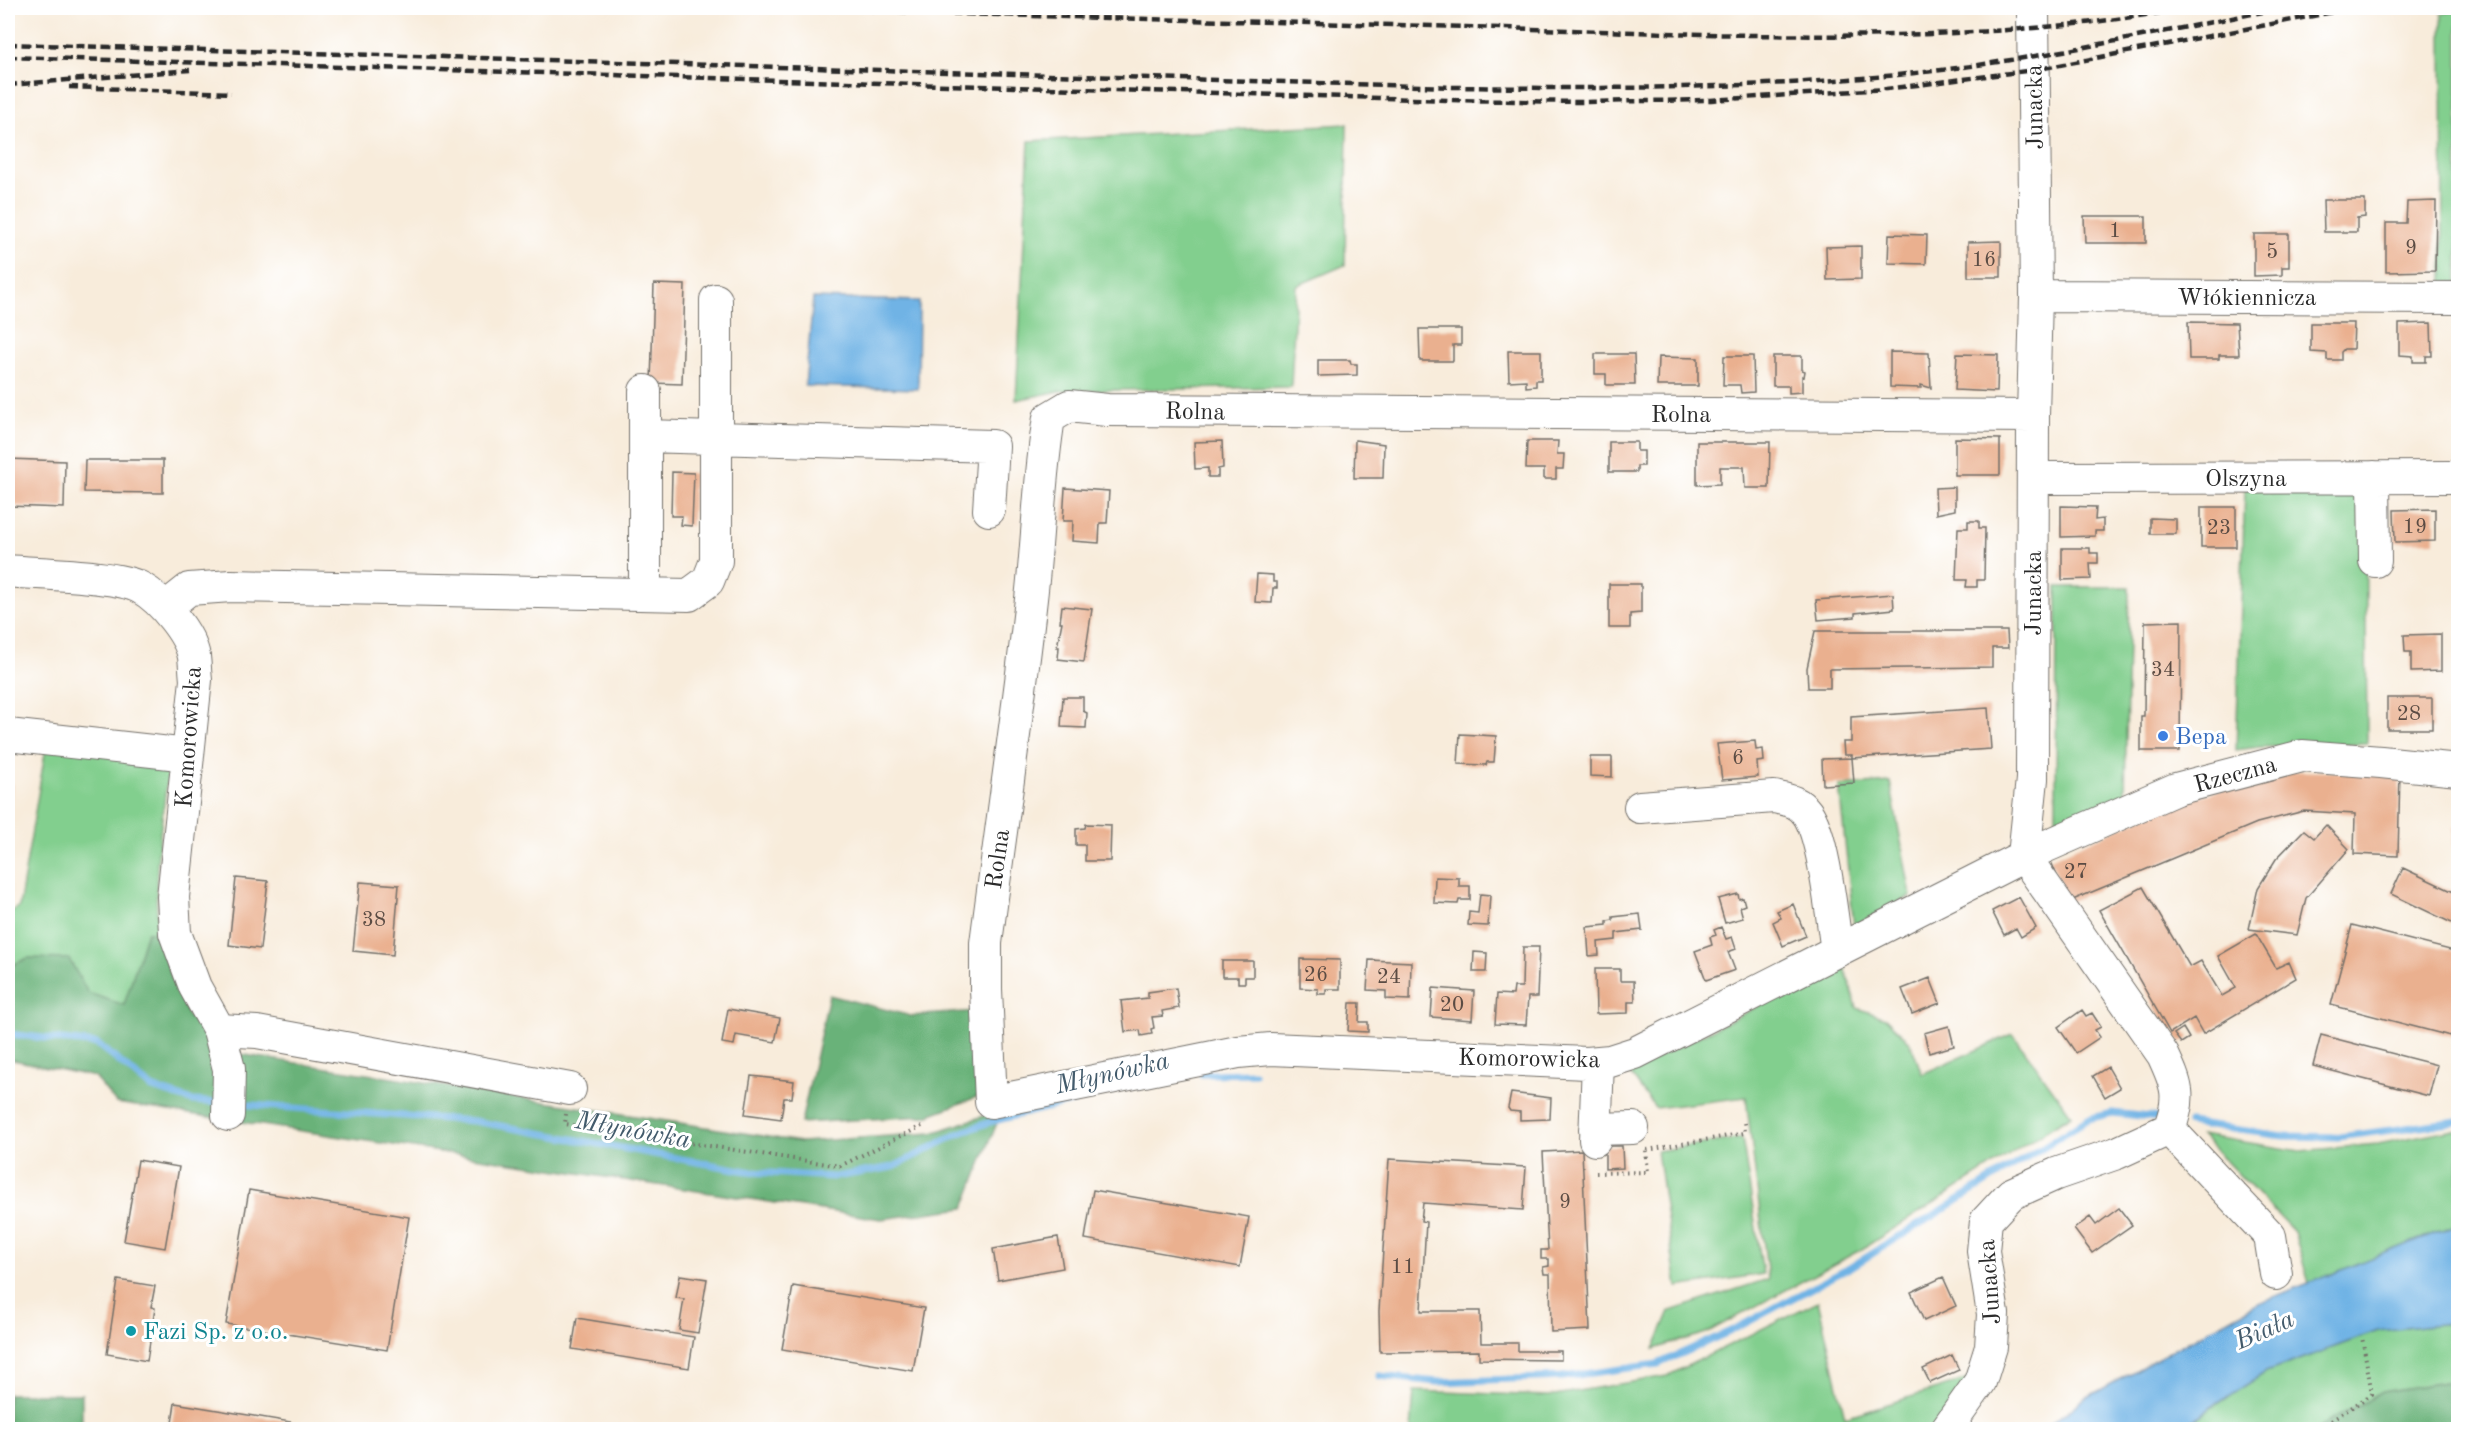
<svg xmlns="http://www.w3.org/2000/svg" width="2466" height="1437" font-family="'Old Standard TT',serif">
	<rect width="100%" height="100%" fill="#fff"/>
	<filter id="ink" filterUnits="userSpaceOnUse"><feTurbulence type="fractalNoise" baseFrequency=".0167" numOctaves="2"/><feDisplacementMap in="SourceGraphic" scale="12" xChannelSelector="R" yChannelSelector="G"/><feConvolveMatrix kernelMatrix="1 2 1 2 8 2 1 2 1" color-interpolation-filters="sRGB"/></filter>
	<filter id="wash" filterUnits="userSpaceOnUse"><feTurbulence type="fractalNoise" baseFrequency=".008" numOctaves="4" result="noise"/><feDisplacementMap in="SourceGraphic" scale="24" xChannelSelector="R" yChannelSelector="G"/><feGaussianBlur stdDeviation="1.35" result="paint"/><feColorMatrix in="noise" values="0 0 0 0 0 0 0 0 0 0 0 0 0 0 0 0 0 1.4 0 .05"/><feComposite in="paint" operator="in"/></filter>
	<g filter="url(#wash)">
		<rect width="100%" height="100%" fill="#f8ecdb"/>
		<path fill="#82cf8e" stroke="#567d5c" stroke-width="1.5" d="M 2458,10 L 2458,283 L 2443,283 L 2442,14 Z
			M 1347,124 L 1345,265 L 1296,286 L 1291,387 L 1060,391 L 1016,400 L 1029,141 Z
			M 2245,489 L 2365,490 L 2367,744 L 2260,747 L 2236,750 Z
			M 2057,587 L 2129,587 L 2125,794 L 2056,822 Z
			M 46,747 L 170,758 C 163,816 151,874 159,933 L 147,932 L 124,1006 L 87,993 L 28,958 L 8,967 L 8,913 L 19,907 Z
			M 1890,782 L 1911,896 L 1854,926 L 1839,786 Z
			M 1843,961 L 1857,1008 L 1885,1018 L 1910,1042 L 1922,1074 L 2013,1034 L 2071,1115 L 1862,1249 L 1706,1333 L 1654,1349 L 1670,1311 L 1768,1279 L 1746,1097 L 1655,1108 L 1629,1072 L 1786,992 Z
			M 2449,1130 L 2458,1130 L 2458,1224 L 2309,1283 L 2294,1232 L 2201,1135 L 2300,1151 L 2378,1144 Z
			M 1742,1138 L 1763,1274 L 1677,1287 L 1657,1151 Z
			M 1818,1301 L 1845,1417 L 1969,1379 L 1936,1429 L 1411,1430 L 1414,1391 L 1549,1396 L 1667,1376 Z
			M 2458,1322 L 2458,1380 L 2382,1392 L 2316,1429 L 2179,1430 L 2266,1372 L 2378,1331 Z"/>
		<path fill="#69b279" stroke="#4a6e52" stroke-width="1.5" d="M 147,932 L 159,933 L 169,971 L 188,1016 L 226,1052 L 801,1142 L 932,1133 L 1002,1110 L 964,1208 L 881,1219 L 116,1103 L 95,1077 L 8,1059 L 8,967 L 28,958 L 69,959 L 88,993 L 124,1005 Z
			M 829,995 L 911,1016 L 975,1011 L 980,1096 L 926,1116 L 801,1123 Z
			M 2458,1380 L 2458,1429 L 2316,1429 L 2382,1392 Z
			M 8,1394 L 82,1394 L 82,1429 L 8,1429 Z"/>
		<path fill="#70b3e5" stroke="#4e6f88" stroke-width="1.5" d="M 813,298 L 919,301 L 918,389 L 805,386 Z
			M 2458,1224 L 2458,1322 L 2378,1331 L 2266,1372 L 2179,1429 L 2043,1429 L 2084,1399 L 2258,1303 Z"/>
		<g fill="none" stroke-linecap="round" stroke-linejoin="round">
			<path stroke="#70b3e5" stroke-width="7" d="M 8,1034 L 97,1044 L 152,1088 L 193,1101 L 220,1103
				M 1202,1074 L 1254,1073
				M 237,1104 L 474,1121 L 752,1172 L 835,1177 L 893,1167 L 960,1133 L 990,1122 L 1074,1101
				M 2189,1123 L 2283,1136 L 2339,1137 L 2458,1121
				M 1379,1376 L 1438,1382 L 1562,1377 L 1658,1364 L 1733,1330 L 1851,1267 L 2088,1119 L 2112,1113 L 2160,1118"/>
		</g>
		<g id="blocks">
			<path fill="#eab08f" d="M 2323,200 L 2365,200 L 2365,217 L 2357,218 L 2357,232 L 2324,232 Z
				M 2436,201 L 2435,271 L 2386,272 L 2386,223 L 2406,223 L 2407,202 Z
				M 2084,216 L 2146,216 L 2146,243 L 2085,243 Z
				M 1889,234 L 1927,235 L 1926,264 L 1888,263 Z
				M 2254,234 L 2289,234 L 2289,267 L 2282,267 L 2282,275 L 2254,276 Z
				M 2001,241 L 2001,277 L 1968,277 L 1968,242 Z
				M 1861,246 L 1861,279 L 1827,280 L 1826,247 Z
				M 654,284 L 685,285 L 682,384 L 651,383 Z
				M 2188,322 L 2237,323 L 2239,355 L 2219,355 L 2219,359 L 2189,359 Z
				M 2311,323 L 2354,323 L 2353,349 L 2344,349 L 2341,352 L 2341,360 L 2327,360 L 2327,353 L 2311,352 Z
				M 2431,323 L 2432,356 L 2426,356 L 2426,362 L 2413,362 L 2413,356 L 2399,355 L 2399,324 Z
				M 1419,329 L 1461,329 L 1461,345 L 1453,345 L 1453,361 L 1420,361 Z
				M 1508,351 L 1541,351 L 1541,380 L 1536,380 L 1536,386 L 1526,387 L 1526,380 L 1509,381 Z
				M 1890,352 L 1929,353 L 1931,388 L 1921,385 L 1921,388 L 1890,387 Z
				M 1595,354 L 1634,354 L 1635,385 L 1606,385 L 1606,374 L 1595,374 Z
				M 1957,354 L 1998,355 L 1997,392 L 1955,390 Z
				M 1724,356 L 1753,356 L 1754,392 L 1741,393 L 1740,385 L 1723,385 Z
				M 1773,356 L 1802,356 L 1802,370 L 1805,371 L 1804,377 L 1802,376 L 1802,392 L 1789,393 L 1789,386 L 1773,386 Z
				M 1658,357 L 1698,358 L 1698,386 L 1657,386 Z
				M 1318,360 L 1350,360 L 1351,364 L 1357,364 L 1357,375 L 1318,376 Z
				M 1955,438 L 2000,439 L 2000,475 L 1955,475 Z
				M 1355,440 L 1384,444 L 1383,478 L 1354,478 Z
				M 1222,441 L 1223,468 L 1218,469 L 1218,477 L 1208,477 L 1208,468 L 1195,469 L 1194,442 Z
				M 1527,441 L 1558,441 L 1557,454 L 1564,454 L 1563,469 L 1556,469 L 1556,479 L 1544,479 L 1544,469 L 1526,469 Z
				M 1609,442 L 1637,442 L 1637,451 L 1644,451 L 1644,466 L 1637,466 L 1637,472 L 1609,472 Z
				M 1697,442 L 1770,442 L 1769,488 L 1745,488 L 1744,467 L 1720,467 L 1720,484 L 1697,485 Z
				M 8,459 L 65,461 L 64,508 L 8,506 Z
				M 85,460 L 163,460 L 163,493 L 84,492 Z
				M 672,472 L 694,473 L 692,526 L 681,525 L 682,516 L 671,516 Z
				M 1955,487 L 1955,510 L 1936,514 L 1935,488 Z
				M 1065,488 L 1109,491 L 1107,523 L 1100,523 L 1099,543 L 1072,541 L 1073,521 L 1063,521 Z
				M 2061,506 L 2096,507 L 2095,520 L 2103,519 L 2103,531 L 2095,531 L 2095,536 L 2061,537 Z
				M 2201,507 L 2236,507 L 2236,547 L 2201,547 Z
				M 2435,509 L 2435,541 L 2395,542 L 2394,510 Z
				M 2150,518 L 2176,519 L 2176,534 L 2150,534 Z
				M 1968,521 L 1979,521 L 1979,528 L 1985,528 L 1984,580 L 1977,580 L 1977,587 L 1966,587 L 1967,580 L 1956,580 L 1958,528 L 1968,528 Z
				M 2062,548 L 2090,548 L 2090,553 L 2098,553 L 2098,563 L 2090,563 L 2091,579 L 2062,580 Z
				M 1257,574 L 1273,575 L 1273,582 L 1277,582 L 1277,588 L 1273,588 L 1272,603 L 1255,602 Z
				M 1609,584 L 1641,584 L 1641,613 L 1630,614 L 1630,628 L 1609,628 Z
				M 1893,594 L 1894,609 L 1855,613 L 1855,617 L 1818,620 L 1816,600 Z
				M 1062,606 L 1092,609 L 1084,662 L 1058,659 L 1059,647 L 1057,647 L 1062,622 L 1060,622 Z
				M 2181,621 L 2180,751 L 2141,751 L 2141,716 L 2144,716 L 2145,622 Z
				M 1815,631 L 2007,631 L 2008,648 L 1992,648 L 1992,667 L 1830,669 L 1830,688 L 1808,688 L 1807,668 Z
				M 2441,634 L 2441,671 L 2411,672 L 2411,652 L 2405,652 L 2404,635 Z
				M 1063,697 L 1083,697 L 1083,711 L 1087,713 L 1086,728 L 1061,727 Z
				M 2387,698 L 2432,698 L 2432,729 L 2387,729 Z
				M 1988,708 L 1991,749 L 1852,758 L 1854,783 L 1823,785 L 1822,759 L 1852,758 L 1852,755 L 1844,755 L 1843,742 L 1851,742 L 1851,717 Z
				M 1460,734 L 1496,736 L 1494,762 L 1487,762 L 1486,765 L 1458,764 Z
				M 1755,741 L 1756,750 L 1763,749 L 1764,761 L 1757,762 L 1758,777 L 1722,780 L 1717,744 Z
				M 1590,757 L 1612,757 L 1612,777 L 1590,776 Z
				M 2282,771 L 2400,773 L 2398,856 L 2354,854 L 2355,814 L 2304,811 L 2257,823 L 2068,902 L 2050,859 L 2167,807 Z
				M 8,784 L 12,784 L 9,812 L 8,812 Z
				M 1086,824 L 1111,825 L 1110,861 L 1085,861 L 1085,845 L 1076,845 L 1076,829 L 1085,828 Z
				M 2326,825 L 2349,849 L 2306,898 L 2297,935 L 2249,929 L 2258,888 L 2276,859 L 2304,830 L 2314,838 Z
				M 2454,827 L 2458,827 L 2458,852 L 2453,851 Z
				M 2403,868 L 2458,894 L 2458,926 L 2391,894 Z
				M 1435,877 L 1459,878 L 1459,886 L 1470,886 L 1470,900 L 1459,900 L 1458,904 L 1434,903 Z
				M 236,878 L 268,881 L 260,949 L 229,945 Z
				M 360,882 L 399,885 L 393,955 L 353,951 Z
				M 2143,887 L 2190,967 L 2201,961 L 2222,996 L 2236,988 L 2218,956 L 2256,934 L 2276,968 L 2289,962 L 2296,978 L 2203,1034 L 2194,1018 L 2170,1033 L 2099,910 Z
				M 1480,894 L 1490,895 L 1488,926 L 1468,925 L 1469,912 L 1478,913 Z
				M 1738,894 L 1739,899 L 1743,898 L 1745,905 L 1740,907 L 1743,918 L 1725,923 L 1718,899 Z
				M 2019,897 L 2036,928 L 2021,937 L 2016,928 L 2004,935 L 1992,911 Z
				M 1793,904 L 1806,936 L 1783,946 L 1773,922 L 1781,918 L 1777,911 Z
				M 1640,914 L 1642,930 L 1616,933 L 1616,940 L 1598,942 L 1599,955 L 1589,956 L 1587,927 L 1607,925 L 1607,921 L 1613,920 L 1613,917 Z
				M 2352,925 L 2458,952 L 2458,1038 L 2331,1005 Z
				M 1721,927 L 1726,939 L 1732,937 L 1736,949 L 1728,952 L 1735,970 L 1706,980 L 1695,951 L 1712,945 L 1710,937 L 1716,935 L 1714,930 Z
				M 1523,947 L 1539,947 L 1537,997 L 1528,997 L 1526,1025 L 1495,1024 L 1497,994 L 1513,995 L 1514,987 L 1522,987 Z
				M 1474,952 L 1487,953 L 1486,972 L 1473,972 Z
				M 1300,959 L 1340,960 L 1340,989 L 1326,989 L 1326,994 L 1318,994 L 1318,989 L 1300,988 Z
				M 1369,960 L 1411,962 L 1410,1000 L 1386,999 L 1386,991 L 1367,990 Z
				M 1222,961 L 1253,961 L 1253,977 L 1245,977 L 1245,983 L 1238,983 L 1238,977 L 1222,977 Z
				M 1595,969 L 1620,969 L 1620,981 L 1634,981 L 1635,1002 L 1628,1002 L 1628,1013 L 1596,1014 Z
				M 1930,978 L 1940,1003 L 1912,1014 L 1902,989 Z
				M 1176,988 L 1179,1008 L 1162,1011 L 1163,1016 L 1152,1017 L 1154,1028 L 1151,1029 L 1152,1034 L 1141,1036 L 1140,1030 L 1125,1032 L 1121,1001 L 1148,998 L 1148,992 Z
				M 1433,988 L 1474,991 L 1472,1020 L 1431,1017 Z
				M 1350,1003 L 1360,1003 L 1359,1022 L 1368,1022 L 1368,1032 L 1348,1031 Z
				M 728,1009 L 780,1018 L 775,1042 L 736,1035 L 734,1045 L 722,1043 Z
				M 2082,1010 L 2086,1016 L 2092,1013 L 2101,1027 L 2095,1030 L 2100,1037 L 2076,1053 L 2058,1027 Z
				M 1949,1026 L 1954,1046 L 1929,1053 L 1924,1033 Z
				M 2183,1028 L 2189,1038 L 2181,1043 L 2174,1034 Z
				M 2321,1035 L 2437,1065 L 2429,1096 L 2313,1066 Z
				M 2108,1067 L 2120,1088 L 2105,1097 L 2093,1076 Z
				M 751,1076 L 794,1081 L 792,1098 L 784,1098 L 781,1119 L 745,1114 Z
				M 1511,1093 L 1551,1098 L 1550,1119 L 1520,1120 L 1520,1112 L 1510,1111 L 1508,1108 Z
				M 1605,1146 L 1622,1146 L 1623,1168 L 1605,1169 Z
				M 1582,1150 L 1590,1330 L 1551,1332 L 1550,1274 L 1544,1274 L 1543,1267 L 1549,1266 L 1549,1259 L 1541,1259 L 1541,1250 L 1548,1250 L 1543,1152 Z
				M 1389,1159 L 1526,1167 L 1523,1210 L 1423,1203 L 1421,1221 L 1426,1222 L 1421,1311 L 1480,1311 L 1481,1343 L 1518,1343 L 1518,1351 L 1561,1351 L 1561,1360 L 1479,1359 L 1479,1351 L 1380,1352 L 1379,1311 Z
				M 138,1160 L 179,1167 L 165,1248 L 124,1241 Z
				M 249,1190 L 409,1217 L 387,1350 L 226,1324 Z
				M 1093,1190 L 1249,1217 L 1240,1267 L 1085,1239 Z
				M 2119,1208 L 2132,1225 L 2092,1253 L 2074,1229 L 2090,1217 L 2096,1225 Z
				M 1058,1237 L 1063,1268 L 998,1280 L 993,1249 Z
				M 680,1275 L 707,1279 L 698,1333 L 679,1330 L 684,1299 L 676,1298 Z
				M 1943,1277 L 1956,1306 L 1924,1321 L 1911,1292 Z
				M 118,1280 L 155,1286 L 151,1307 L 155,1308 L 147,1361 L 107,1354 Z
				M 793,1286 L 924,1308 L 913,1371 L 782,1349 Z
				M 577,1318 L 694,1337 L 689,1368 L 572,1349 Z
				M 1952,1355 L 1959,1370 L 1930,1383 L 1923,1369 Z
				M 175,1403 L 291,1422 L 290,1430 L 171,1430 Z"/>
		</g>
	</g>
	<g filter="url(#ink)">
		<use href="#blocks" fill-opacity="0" stroke="#736f69" stroke-width="1.5"/>
		<g fill="none" stroke-linecap="round" stroke-linejoin="round">
			<g stroke="#736f69" stroke-width="34">
				<path id="minor" d="M 2033,8 L 2036,296 L 2033,416 L 2032,779 L 2024,856 L 2163,1055 C 2177,1085 2182,1097 2169,1129 L 2270,1236 L 2276,1274
					M 2036,296 L 2458,298
					M 645,391 L 645,593
					M 2033,416 L 1107,410 L 1069,406 L 1049,418 C 1039,478 1038,539 1031,599 C 1018,714 1001,828 986,943 L 986,989 L 991,1102 L 1238,1052 L 1271,1049 L 1587,1063 L 1610,1061 L 1635,1053 L 2024,856 L 2176,789 L 2302,756 L 2381,762 L 2458,770
					M 645,436 L 993,446 L 989,510
					M 2374,477 L 2375,561
					M 2034,478 L 2458,477
					M 8,571 C 37,574 118,575 141,588 C 161,599 190,634 194,657 C 195,664 195,672 196,680 L 173,897 L 175,933 L 195,987 L 219,1030 L 229,1069 L 228,1115
					M 165,608 L 189,589 L 231,586 L 689,595 L 708,581 L 716,561 L 716,300
					M 8,735 L 188,755
					M 1640,807 L 1774,797 C 1788,800 1798,801 1807,813 C 1824,836 1832,919 1837,951
					M 219,1030 L 257,1032 L 570,1089
					M 1595,1129 L 1633,1128
					M 1595,1140 L 1598,1062
					M 1946,1430 L 1980,1382 L 1991,1347 L 1993,1314 L 1983,1251 L 1986,1221 L 2011,1194 L 2056,1174 L 2117,1153 L 2169,1129"/>
			</g>
			<path stroke="#736f69" stroke-width="4" stroke-dasharray="1.5 4.5" stroke-linecap="butt" d="M 566,1114 L 565,1124 L 840,1166 L 926,1124
				M 1647,1150 L 1745,1133 L 1744,1119
				M 1596,1173 L 1648,1172 L 1646,1150
				M 2324,1430 L 2328,1423 L 2372,1394 L 2362,1337"/>
			<use href="#minor" stroke="#fff" stroke-width="32"/>
			<path stroke="#2b2b2b" stroke-width="4.5" stroke-dasharray="9 4.5" stroke-linecap="butt" d="M 803,8 C 1035,18 1268,21 1500,28 C 1730,34 1961,49 2188,8
				M 8,44 L 1452,87 C 1597,89 1742,89 1886,76 C 2020,64 2152,33 2283,8
				M 8,57 L 1449,100 L 1580,102 L 1711,100 L 1886,89 L 2034,70 L 2354,8
				M 8,85 L 190,70
				M 69,87 L 231,93"/>
		</g>
	</g>
	<circle fill="#3f7fe0" stroke="#fff" stroke-width="2" cx="2163" cy="736" r="6"/>
	<circle fill="#0f9aa8" stroke="#fff" stroke-width="2" cx="131" cy="1331" r="6"/>
	<g text-anchor="middle" stroke-width="6" stroke-linejoin="round" paint-order="stroke">
		<g font-size="21" fill="#5b4c44">
			<text x="2115" y="237">1</text>
			<text x="2411" y="254">9</text>
			<text x="2272" y="258">5</text>
			<text x="1984" y="266">16</text>
			<text x="2415" y="533">19</text>
			<text x="2219" y="534">23</text>
			<text x="2163" y="676">34</text>
			<text x="2409" y="720">28</text>
			<text x="1738" y="764">6</text>
			<text x="2076" y="878">27</text>
			<text x="374" y="926">38</text>
			<text x="1316" y="981">26</text>
			<text x="1389" y="983">24</text>
			<text x="1452" y="1011">20</text>
			<text x="1565" y="1208">9</text>
			<text x="1403" y="1273">11</text>
		</g>
		<g font-size="24" fill="#2b2b2b" stroke="#fff">
			<text transform="translate(2034 107) rotate(-91)" y="8">Junacka</text>
			<text x="2247" y="305">Włókiennicza</text>
			<text transform="translate(1195 411) rotate(1)" y="8">Rolna</text>
			<text x="1681" y="422">Rolna</text>
			<text x="2246" y="486">Olszyna</text>
			<text transform="translate(2033 593) rotate(-90)" y="8">Junacka</text>
			<text transform="translate(188 737) rotate(-86)" y="8">Komorowicka</text>
			<text transform="translate(2235 774) rotate(-15)" y="8">Rzeczna</text>
			<text transform="translate(997 859) rotate(-82)" y="8">Rolna</text>
			<text transform="translate(1529 1058) rotate(1)" y="8">Komorowicka</text>
			<text transform="translate(1989 1282) rotate(-94)" y="8">Junacka</text>
		</g>
		<g font-size="24" fill="#366cbe" stroke="#fff" text-anchor="start">
			<text x="2175" y="744">Bepa</text>
		</g>
		<g font-size="24" fill="#0d838f" stroke="#fff" text-anchor="start">
			<text x="143" y="1339">Fazi Sp. z o.o.</text>
		</g>
		<g font-size="26" font-style="italic" fill="#435b6c" stroke="#fff">
			<text transform="translate(1112 1072) rotate(-13)" y="9">Młynówka</text>
			<text transform="translate(633 1129) rotate(10)" y="9">Młynówka</text>
			<text transform="translate(2264 1329) rotate(-24)" y="9">Biała</text>
		</g>
	</g>
	<rect width="2466" height="1437" fill="none" stroke="#fff" stroke-width="30"/>
</svg>
